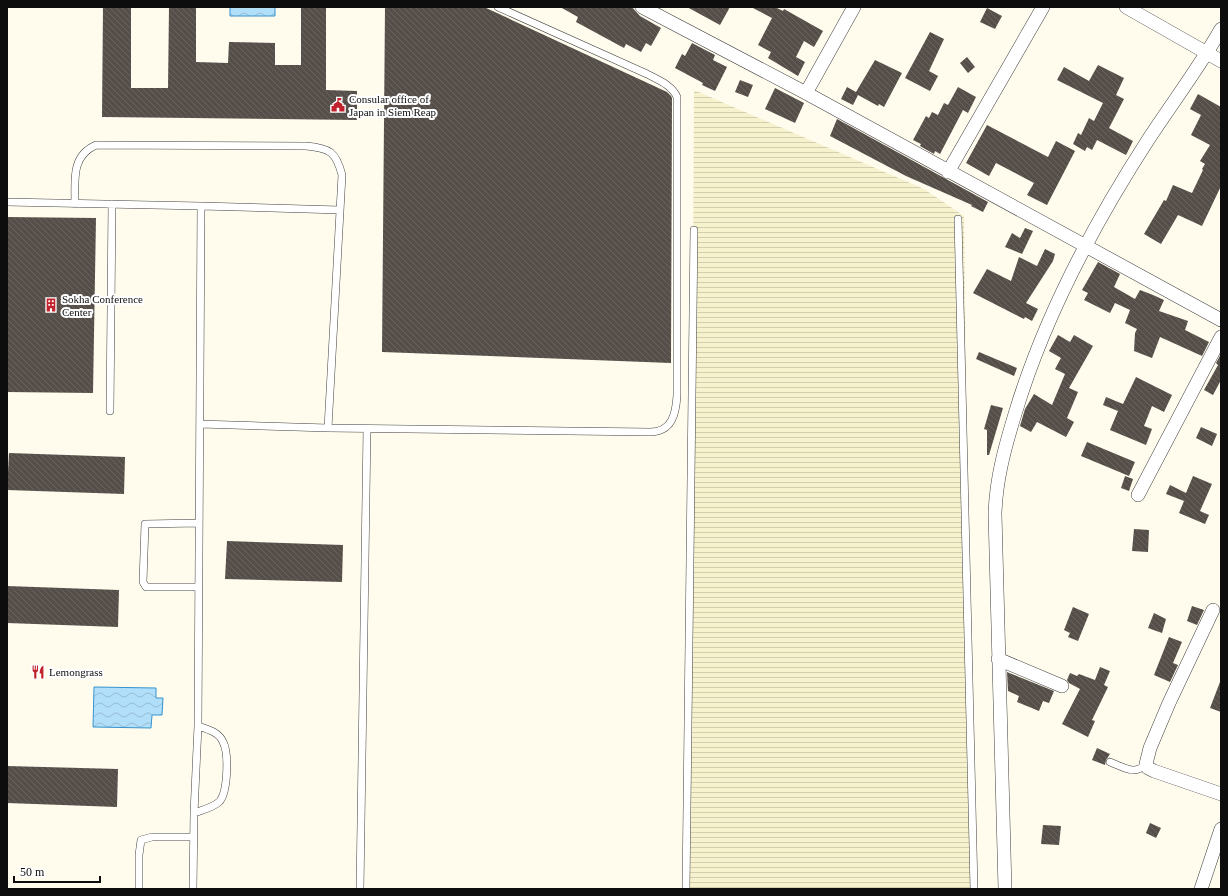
<svg xmlns="http://www.w3.org/2000/svg" width="1228" height="896" font-family="'Times New Roman',serif">
	<defs>
		<pattern id="farmland-rules" width="6" height="5" patternUnits="userSpaceOnUse"><rect width="6" height="5" fill="#f6f2cd"/><path d="M0 2.5h6" fill="none" stroke="#d2ceaf"/></pattern>
		<pattern id="water-waves" width="16" height="10" patternUnits="userSpaceOnUse"><rect width="16" height="10" fill="#b1def8"/><path d="M0 5q4-4 8 0t8 0" fill="none" stroke="#97bdd3"/></pattern>
		<pattern id="building-back-hatch" width="6" height="6" patternUnits="userSpaceOnUse"><rect width="6" height="6" fill="#564e49"/><path d="M-1 5l2 2M0 0l6 6M5-1l2 2" fill="none" stroke="#69635f"/></pattern>
	</defs>
	<rect width="100%" height="100%" fill="#fffbed"/>
	<path fill="url(#farmland-rules)" d="M 694,90 L 924,189 L 964,216 L 971,889 L 690,889 Z"/>
	<path fill="url(#water-waves)" stroke="#3694d1" d="M 230,7 L 275,7 L 275,16 L 230,16 Z
		M 94,687 L 156,688 L 156,698 L 163,698 L 162,715 L 152,715 L 151,728 L 93,727 Z"/>
	<path fill="url(#building-back-hatch)" d="M 103,7 L 131,7 L 131,88 L 168,88 L 169,7 L 196,7 L 196,62 L 228,63 L 229,42 L 275,43 L 275,65 L 301,65 L 301,7 L 326,7 L 326,90 L 357,91 L 357,120 L 102,117 Z
		M 385,7 L 484,7 L 667,92 L 671,96 L 672,98 L 671,363 L 382,352 Z
		M 560,7 L 632,7 L 640,16 L 661,28 L 651,46 L 646,43 L 641,52 L 626,44 L 624,48 L 576,22 L 578,17 Z
		M 687,7 L 730,7 L 720,25 Z
		M 751,7 L 775,7 L 783,11 L 784,9 L 823,31 L 814,47 L 804,41 L 796,57 L 805,62 L 798,76 L 768,58 L 771,52 L 758,45 L 772,18 Z
		M 987,8 L 1002,16 L 995,29 L 980,22 Z
		M 930,32 L 944,39 L 929,71 L 938,76 L 930,91 L 905,78 Z
		M 692,43 L 715,55 L 713,60 L 727,67 L 715,91 L 702,85 L 703,83 L 675,68 L 682,54 L 685,56 Z
		M 967,57 L 975,67 L 968,73 L 960,63 Z
		M 875,60 L 902,73 L 884,107 L 879,104 L 878,106 L 858,95 L 853,105 L 841,99 L 847,87 L 856,92 Z
		M 1098,65 L 1124,78 L 1116,95 L 1124,99 L 1109,128 L 1133,141 L 1126,155 L 1097,140 L 1092,150 L 1087,147 L 1085,151 L 1073,144 L 1078,133 L 1081,135 L 1089,118 L 1094,121 L 1103,103 L 1057,80 L 1064,67 L 1089,81 Z
		M 740,80 L 753,85 L 748,97 L 735,92 Z
		M 958,87 L 976,97 L 968,113 L 963,110 L 940,154 L 935,151 L 934,154 L 920,146 L 921,144 L 913,140 L 926,116 L 929,118 L 932,112 L 938,115 L 944,103 L 948,105 Z
		M 775,88 L 804,103 L 795,123 L 765,109 Z
		M 1198,94 L 1221,107 L 1221,186 L 1202,226 L 1178,215 L 1161,244 L 1144,234 L 1164,200 L 1166,201 L 1173,185 L 1192,193 L 1203,170 L 1202,169 L 1205,164 L 1200,161 L 1210,145 L 1191,135 L 1201,115 L 1190,109 Z
		M 837,119 L 988,202 L 983,212 L 971,206 L 972,205 L 906,176 L 830,136 Z
		M 987,125 L 1048,157 L 1056,141 L 1075,151 L 1047,205 L 1027,195 L 1034,183 L 996,163 L 989,176 L 966,163 Z
		M 7,217 L 96,218 L 93,393 L 7,392 Z
		M 1025,228 L 1033,231 L 1022,254 L 1005,247 L 1012,233 L 1020,238 Z
		M 1045,249 L 1055,254 L 1053,261 L 1026,303 L 1038,309 L 1032,321 L 1025,317 L 1024,319 L 973,293 L 987,269 L 1011,281 L 1019,257 L 1037,266 Z
		M 1098,262 L 1120,274 L 1114,287 L 1135,299 L 1140,290 L 1153,295 L 1164,300 L 1159,311 L 1188,321 L 1185,330 L 1209,342 L 1202,356 L 1160,337 L 1152,358 L 1134,351 L 1135,333 L 1137,329 L 1125,323 L 1130,310 L 1115,303 L 1110,313 L 1084,300 L 1088,293 L 1082,290 Z
		M 1058,335 L 1070,342 L 1074,335 L 1093,346 L 1069,388 L 1078,392 L 1067,418 L 1074,422 L 1066,437 L 1037,422 L 1031,432 L 1020,426 L 1025,409 L 1034,394 L 1052,405 L 1065,374 L 1055,369 L 1061,358 L 1049,351 Z
		M 979,352 L 1017,368 L 1014,376 L 976,359 Z
		M 1221,354 L 1221,380 L 1213,395 L 1204,390 L 1218,365 L 1216,363 Z
		M 1136,377 L 1172,395 L 1164,412 L 1152,406 L 1144,426 L 1152,429 L 1146,445 L 1110,430 L 1118,411 L 1103,405 L 1106,397 L 1123,404 Z
		M 991,405 L 1003,408 L 989,455 L 987,455 L 987,430 L 984,429 Z
		M 1201,427 L 1217,434 L 1212,446 L 1196,438 Z
		M 1087,442 L 1135,462 L 1129,476 L 1081,456 Z
		M 9,453 L 125,457 L 124,494 L 7,490 Z
		M 1125,476 L 1133,479 L 1129,491 L 1121,488 Z
		M 1193,476 L 1212,484 L 1200,511 L 1209,515 L 1205,524 L 1179,513 L 1184,501 L 1166,494 L 1170,485 L 1186,493 Z
		M 1134,529 L 1149,530 L 1148,552 L 1132,551 Z
		M 227,541 L 343,545 L 342,582 L 225,579 Z
		M 7,586 L 119,590 L 118,627 L 7,623 Z
		M 1192,606 L 1204,610 L 1197,625 L 1187,621 Z
		M 1073,607 L 1089,614 L 1078,641 L 1068,637 L 1070,633 L 1064,630 Z
		M 1154,613 L 1166,619 L 1162,633 L 1148,628 Z
		M 1169,637 L 1182,642 L 1173,663 L 1178,665 L 1170,682 L 1154,675 Z
		M 1100,667 L 1110,671 L 1104,685 L 1108,687 L 1092,720 L 1095,721 L 1088,737 L 1062,724 L 1080,689 L 1069,683 L 1067,680 L 1070,673 L 1077,676 L 1079,674 L 1095,680 Z
		M 1007,672 L 1054,691 L 1049,703 L 1043,701 L 1039,711 L 1017,702 L 1019,696 L 1008,691 Z
		M 1220,682 L 1221,682 L 1221,712 L 1210,708 Z
		M 1097,748 L 1110,754 L 1106,760 L 1105,765 L 1092,760 Z
		M 7,766 L 118,769 L 117,807 L 7,803 Z
		M 1150,823 L 1161,828 L 1156,838 L 1146,833 Z
		M 1043,825 L 1061,826 L 1059,845 L 1041,844 Z"/>
	<g fill="none" stroke-linecap="round" stroke-linejoin="round">
		<g stroke="#404040" stroke-width="8">
			<path id="service" d="M 7,202 L 201,206 L 340,210
				M 75,204 C 75,180 71,156 96,145 L 306,146 C 330,148 336,152 342,175 L 328,428
				M 958,219 L 974,889
				M 110,411 L 112,204
				M 200,424 L 328,428 L 650,432 C 672,432 676,414 677,395 L 677,97 C 672,85 658,80 647,74 L 498,7
				M 198,523 L 145,524 L 143,582 L 146,587 L 198,587
				M 1110,762 C 1123,767 1135,776 1146,764
				M 194,813 C 202,810 212,808 219,802 C 228,793 229,753 223,742 C 219,732 207,729 198,726
				M 139,889 L 139,855 L 141,840 L 152,837 L 193,837
				M 193,889 L 194,813 L 198,726 L 201,206
				M 360,889 L 367,429
				M 686,889 L 694,230"/>
		</g>
		<g stroke="#404040" stroke-width="14">
			<path id="minor" d="M 642,7 L 806,93 L 1221,320
				M 1126,7 L 1221,61
				M 806,93 L 854,7
				M 948,172 L 1043,7
				M 1138,495 L 1221,337
				M 1213,610 L 1169,703 L 1150,748 L 1146,764 L 1148,768 L 1154,771 L 1221,794
				M 998,659 L 1062,686
				M 1005,889 L 995,514 C 996,479 1005,447 1015,414 C 1044,317 1093,225 1148,140 C 1172,103 1199,68 1221,29
				M 1201,889 L 1221,829"/>
		</g>
		<use href="#service" stroke="#fff" stroke-width="7"/>
		<use href="#minor" stroke="#fff" stroke-width="13"/>
	</g>
	<defs>
		<g id="civic-bare" transform="scale(1.08)"><path d="M-.6-6.5H3V-4.5H.6V-3L4-1V1h2V6H-6V1h2V-1L-.6-3ZM-1.2 2.5V6h2.4V2.5Z" fill="#c1212a" stroke="#fff" stroke-width="2.5" paint-order="stroke"/></g>
		<g id="building-bare" transform="scale(1.08)"><path d="M-4-6H4V6H1V3H-1V6H-4ZM-2.5-4.3h1.7v1.8h-1.7ZM.8-4.3h1.7v1.8H.8ZM-2.5-1h1.7V.8h-1.7ZM.8-1h1.7V.8H.8Z" fill="#c1212a" stroke="#fff" stroke-width="2.5" paint-order="stroke"/></g>
		<g id="restaurant-bare" transform="scale(1.08)"><path d="M-5-6h1v4h1v-4h1v4h1v-4h1v5L-1.5 .5V6h-2V.5L-5-1ZM5-6V6H3V1.5H1.5Q1.5-4 5-6Z" fill="#c1212a" stroke="#fff" stroke-width="2.5" paint-order="stroke"/></g>
	</defs>
	<g fill-rule="evenodd">
		<use href="#civic-bare" x="338" y="105"/>
		<use href="#building-bare" x="51" y="305"/>
		<use href="#restaurant-bare" x="38" y="672"/>
	</g>
	<g text-anchor="middle" stroke-width="4" stroke-linejoin="round" paint-order="stroke">
		<g font-size="11" fill="#0d0d0d" stroke="#fff" text-anchor="start">
			<text x="349" y="103">Consular office of<tspan x="349" dy="13">Japan in Siem Reap</tspan></text>
			<text x="62" y="303">Sokha Conference<tspan x="62" dy="13">Center</tspan></text>
			<text x="49" y="676">Lemongrass</text>
		</g>
	</g>
	<rect width="1228" height="896" fill="none" stroke="#0d0d0d" stroke-width="16"/>
	<path d="M14 876v6h86v-6" fill="none" stroke="#0d0d0d" stroke-width="2"/>
	<text x="20" y="876" font-size="12" fill="#0d0d0d" stroke="#ffffff" stroke-width="3" paint-order="stroke">50 m</text>
</svg>
